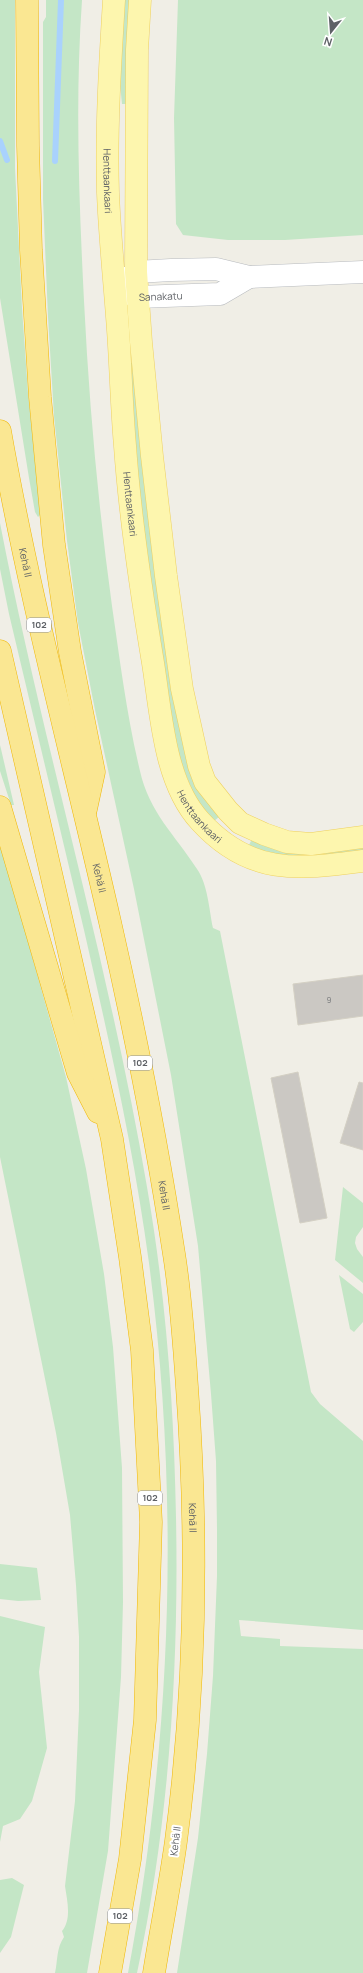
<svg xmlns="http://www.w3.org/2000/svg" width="363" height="1973" font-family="Manrope,sans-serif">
	<rect width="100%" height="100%" fill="#f0eee6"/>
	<path fill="#c4e6c6" d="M 0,0 L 15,0 L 15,168 L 22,308 L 28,393 L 41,514 L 38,517 L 35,512 L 29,478 L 0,298 Z
		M 46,0 L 82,0 C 75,100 79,201 84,301 C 89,403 98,504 112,606 C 120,661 127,717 140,771 C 149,812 175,835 197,869 C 208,885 209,909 213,928 L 220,931 L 311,1392 L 320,1404 L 363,1441 L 363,1630 L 239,1620 L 241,1636 L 280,1639 L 280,1646 L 363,1649 L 363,1973 L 177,1973 L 198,1838 L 207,1754 L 213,1676 L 217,1576 L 217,1529 L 216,1461 L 211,1394 L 198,1246 L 171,1075 L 134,889 L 95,710 L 78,623 L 67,541 L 54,416 L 48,317 L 43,199 L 43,22 L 46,17 Z
		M 122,0 L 132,0 L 129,104 L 122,104 L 120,84 Z
		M 178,0 L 363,0 L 363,235 L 285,240 L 228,240 L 183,235 L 176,224 L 174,118 Z
		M 126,363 L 136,363 L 144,464 L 220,816 L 213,822 L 196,800 L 179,758 L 151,600 Z
		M 0,523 C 43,746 109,963 147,1187 C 166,1296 174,1407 176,1517 C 179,1669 169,1824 137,1973 L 128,1973 C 172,1739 180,1499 149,1263 C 134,1151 109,1040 84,930 C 59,825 34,719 9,614 L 0,569 Z
		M 0,745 L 1,749 L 14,805 L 11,805 L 0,771 Z
		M 252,839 L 363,845 L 363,854 L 287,860 L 248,847 Z
		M 0,842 L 66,1077 L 86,1169 L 104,1274 L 113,1347 L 122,1468 L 123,1602 L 121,1677 L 108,1851 L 87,1973 L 55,1973 C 58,1960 56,1949 64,1937 L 62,1931 C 72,1919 67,1900 65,1886 L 75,1801 L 79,1710 L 79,1637 L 76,1585 L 70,1515 L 56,1433 L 0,1157 Z
		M 343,1187 L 363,1203 L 363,1227 L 356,1237 L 355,1243 L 357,1249 L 363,1257 L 363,1283 L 335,1260 Z
		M 339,1275 L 363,1294 L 363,1322 L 354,1332 L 350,1329 Z
		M 0,1564 L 37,1568 L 41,1600 L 18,1601 L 0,1599 Z
		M 0,1616 L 45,1627 L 39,1672 L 47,1748 L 32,1801 L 20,1819 L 3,1826 L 0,1842 Z
		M 12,1878 L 24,1885 L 11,1937 L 0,1953 L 0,1880 Z"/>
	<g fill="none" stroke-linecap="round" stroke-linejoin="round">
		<path stroke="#a9d2fd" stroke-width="6" d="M 0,141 L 7,160
			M 55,161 L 61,0"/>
	</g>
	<path fill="#cbc8c3" stroke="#d4d0c4" d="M 363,975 L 363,1016 L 298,1025 L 293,984 Z
		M 298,1072 L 327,1218 L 300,1223 L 271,1078 Z
		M 359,1082 L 363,1083 L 363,1150 L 340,1143 Z"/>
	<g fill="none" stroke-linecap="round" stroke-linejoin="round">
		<g stroke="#b8bbbf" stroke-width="23">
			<g id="minor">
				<path d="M 121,283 L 136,272 L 171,270 L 216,269 L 249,277 L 363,272"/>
				<path id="s1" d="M 120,290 L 138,297 L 220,294 L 249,277"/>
			</g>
		</g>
		<g stroke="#eed060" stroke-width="23">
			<g id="major">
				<path id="s2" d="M 114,0 C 110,64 106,129 108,193 C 110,244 116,294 119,345 C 121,378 122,412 125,446 C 130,518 141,591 153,663 C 161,713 164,782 200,821 C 249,875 297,870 363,861"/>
				<path d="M 140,0 L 137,50 L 136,272 L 141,342 L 152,456 L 166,576 L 182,689 L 199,766 L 205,782 L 228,811 L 240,823 L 264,834 L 287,842 L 311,844 L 363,837"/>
			</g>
		</g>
		<g stroke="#f0b706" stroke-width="23">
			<g id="highway">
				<path d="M 27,0 L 28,146 L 31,250 L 40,397 L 54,545 L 70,652 L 94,772 L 86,809"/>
				<path id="s3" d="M 0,431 C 29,597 73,759 110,922 C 135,1032 157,1142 174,1254 C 181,1298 184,1342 187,1387 C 198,1538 196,1690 176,1841 C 170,1885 161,1929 154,1973"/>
				<path d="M 0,651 L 112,1139 L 130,1257 L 142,1350 L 151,1522 L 145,1720 L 130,1859 L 110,1973"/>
				<path d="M 0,807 L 78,1073 L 98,1112"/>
			</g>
		</g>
		<use href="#minor" stroke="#fff" stroke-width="22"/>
		<use href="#major" stroke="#fdf6ae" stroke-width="22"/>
		<use href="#highway" stroke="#fae792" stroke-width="22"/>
	</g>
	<g text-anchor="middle" stroke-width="4" stroke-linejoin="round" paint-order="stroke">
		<g font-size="8" fill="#797b7d">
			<text x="329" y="1003">9</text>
		</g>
		<g fill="#fff" stroke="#8e9094" stroke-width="1">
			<rect x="27" y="618" width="24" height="14" rx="3"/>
			<rect x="128" y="1056" width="24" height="14" rx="3"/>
			<rect x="138" y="1491" width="24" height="14" rx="3"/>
			<rect x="108" y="1909" width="24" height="14" rx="3"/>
		</g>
		<g font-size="9" font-weight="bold" fill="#5e6166">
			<text x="39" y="628">102</text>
			<text x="140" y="1066">102</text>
			<text x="150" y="1501">102</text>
			<text x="120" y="1919">102</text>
		</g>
		<g font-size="10" fill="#5e6166" stroke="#fff">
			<text dy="4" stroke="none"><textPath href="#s2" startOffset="181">Henttaankaari</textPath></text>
			<text dy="4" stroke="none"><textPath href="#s1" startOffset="42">Sanakatu</textPath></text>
			<text dy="4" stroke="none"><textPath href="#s2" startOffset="505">Henttaankaari</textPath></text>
			<text dy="4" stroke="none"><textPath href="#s3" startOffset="134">Kehä II</textPath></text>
			<text dy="4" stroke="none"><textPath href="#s2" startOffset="829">Henttaankaari</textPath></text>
			<text dy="4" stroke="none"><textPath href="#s3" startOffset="458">Kehä II</textPath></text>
			<text dy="4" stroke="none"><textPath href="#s3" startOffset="782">Kehä II</textPath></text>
			<text dy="4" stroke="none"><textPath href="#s3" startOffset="1106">Kehä II</textPath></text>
			<text transform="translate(175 1841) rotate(-83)" y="4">Kehä II</text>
		</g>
	</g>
	<g transform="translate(331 32) rotate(197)" stroke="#ffffff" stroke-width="3" paint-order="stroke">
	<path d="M0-3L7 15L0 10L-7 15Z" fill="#5e6166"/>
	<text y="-6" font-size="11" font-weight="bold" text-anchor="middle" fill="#5e6166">N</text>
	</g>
</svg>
